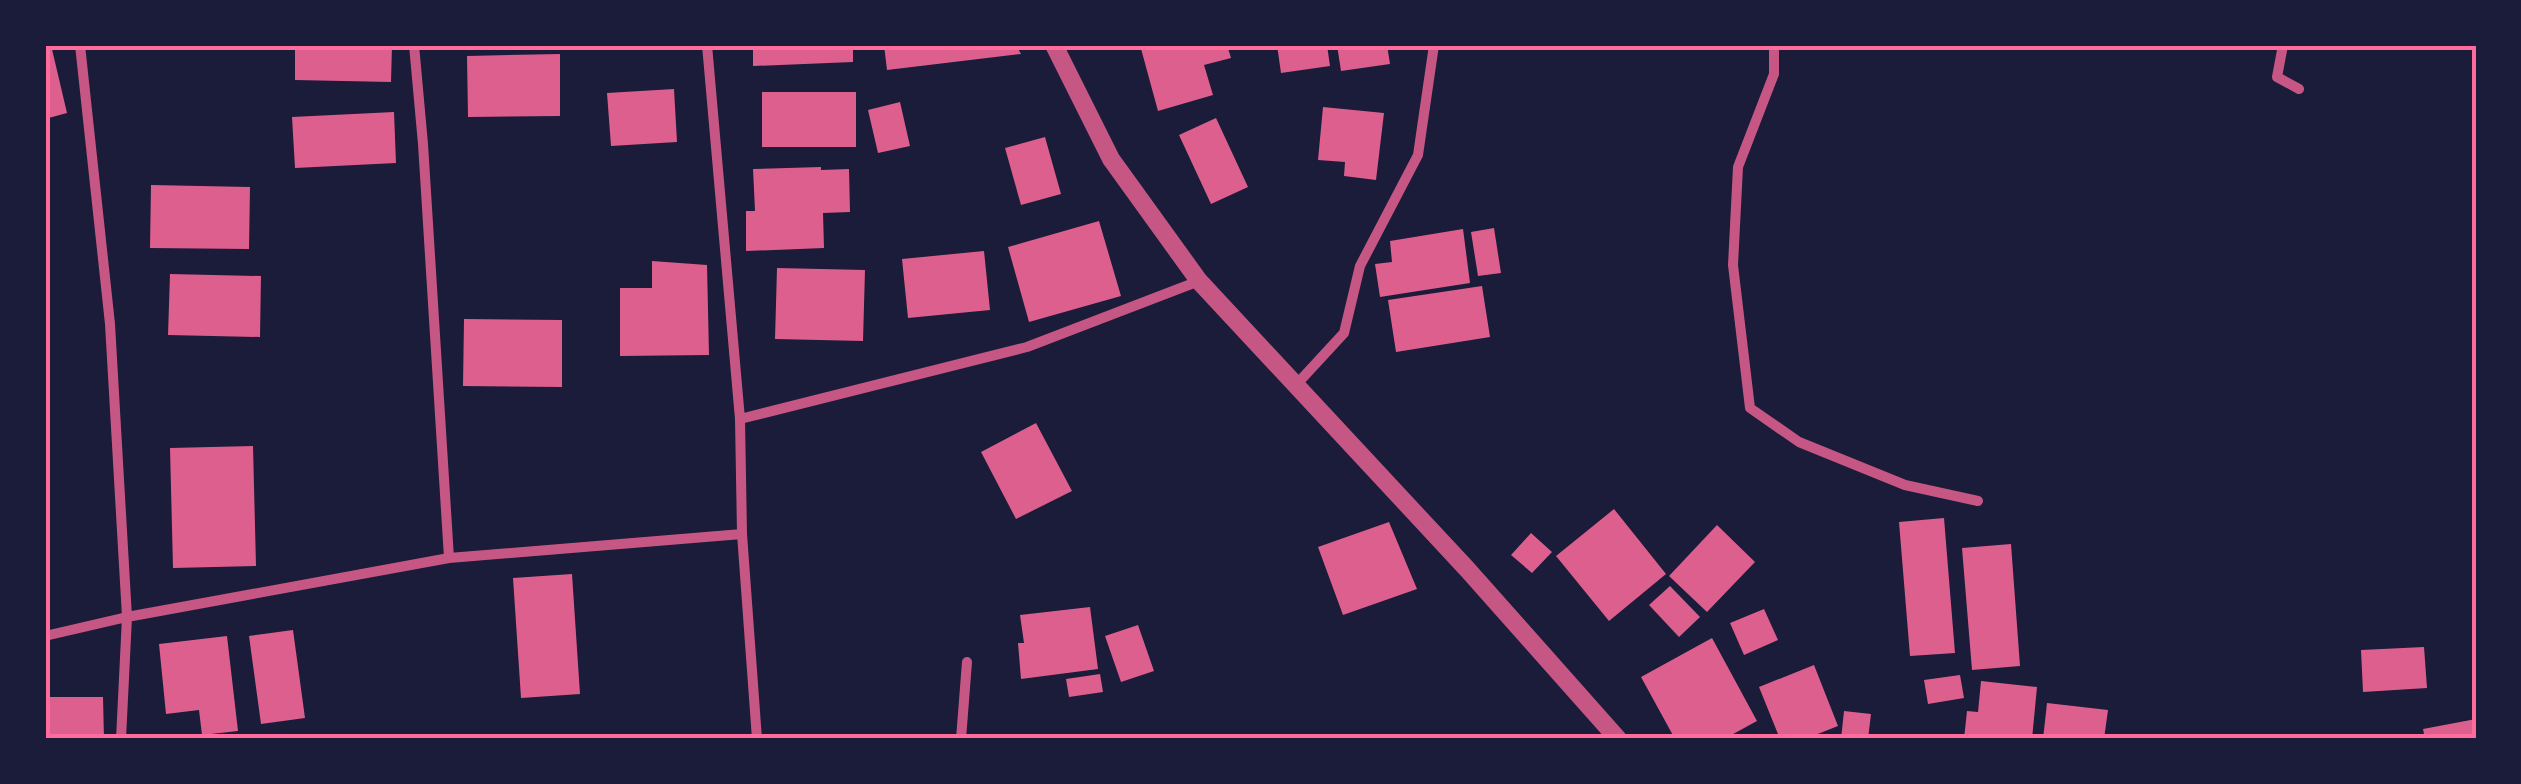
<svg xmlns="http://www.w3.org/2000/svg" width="2521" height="784" font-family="'Source Serif 4',serif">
	<rect width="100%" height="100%" fill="#1b1b3a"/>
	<path fill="#dd5f8e" d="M 45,45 L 51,45 L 67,113 L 45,119 Z
		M 295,45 L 392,45 L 391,82 L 295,80 Z
		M 753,45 L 853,45 L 853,62 L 753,66 Z
		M 884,45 L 1016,45 L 1021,54 L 887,70 Z
		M 1140,45 L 1227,45 L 1231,58 L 1204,65 L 1213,95 L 1158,111 Z
		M 1277,45 L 1327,45 L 1330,66 L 1281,73 Z
		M 1337,45 L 1387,45 L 1390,64 L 1341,71 Z
		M 560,54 L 560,116 L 468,117 L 467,56 Z
		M 674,89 L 677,142 L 611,146 L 607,93 Z
		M 762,92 L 856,92 L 856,147 L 762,147 Z
		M 900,102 L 910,146 L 878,153 L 868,110 Z
		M 1323,107 L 1384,113 L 1376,180 L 1344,176 L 1345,162 L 1318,160 Z
		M 394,112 L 396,163 L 295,168 L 292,117 Z
		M 1216,118 L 1248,187 L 1211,204 L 1179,135 Z
		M 1045,137 L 1061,194 L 1021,205 L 1005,148 Z
		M 821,167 L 821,170 L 849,169 L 850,212 L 823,213 L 824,248 L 746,251 L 746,211 L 755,211 L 753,169 Z
		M 151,185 L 250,187 L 249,249 L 150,248 Z
		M 1099,221 L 1121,296 L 1029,322 L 1008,247 Z
		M 1494,228 L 1501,273 L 1478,276 L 1471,232 Z
		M 1463,229 L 1470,283 L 1380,297 L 1375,264 L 1392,262 L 1390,241 Z
		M 984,251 L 990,310 L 908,318 L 902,259 Z
		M 652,261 L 707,265 L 709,355 L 620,356 L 620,288 L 652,288 Z
		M 777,268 L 865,270 L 863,341 L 775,339 Z
		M 170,274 L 261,276 L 260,337 L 168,335 Z
		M 1482,286 L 1490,337 L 1396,352 L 1388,300 Z
		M 464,319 L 562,320 L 562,387 L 463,386 Z
		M 1036,423 L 1072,491 L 1016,519 L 981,452 Z
		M 253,446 L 256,566 L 173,568 L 170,448 Z
		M 1614,509 L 1666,574 L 1609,621 L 1556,556 Z
		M 1944,518 L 1955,653 L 1910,656 L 1899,522 Z
		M 1389,522 L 1417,589 L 1343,615 L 1318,547 Z
		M 1717,525 L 1755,562 L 1707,612 L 1669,576 Z
		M 1531,533 L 1552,552 L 1532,573 L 1511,555 Z
		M 2011,544 L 2020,666 L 1972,670 L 1962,548 Z
		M 572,574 L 580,694 L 521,698 L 513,578 Z
		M 1670,586 L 1700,617 L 1679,637 L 1649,605 Z
		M 1090,607 L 1098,669 L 1021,679 L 1018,643 L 1024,643 L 1020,615 Z
		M 1764,609 L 1778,640 L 1744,655 L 1730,623 Z
		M 1138,625 L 1154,671 L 1121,682 L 1105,636 Z
		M 293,630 L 305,718 L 261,724 L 249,636 Z
		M 227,636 L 238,731 L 202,735 L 199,710 L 166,714 L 159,644 Z
		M 1712,638 L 1757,721 L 1724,739 L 1675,739 L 1641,677 Z
		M 2424,647 L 2427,688 L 2363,692 L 2361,650 Z
		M 1814,665 L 1838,726 L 1805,739 L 1780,739 L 1759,687 Z
		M 1100,674 L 1103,692 L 1069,697 L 1066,679 Z
		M 1960,675 L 1964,698 L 1928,704 L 1924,680 Z
		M 1981,681 L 2037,687 L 2032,739 L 1964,739 L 1967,711 L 1978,712 Z
		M 45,697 L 103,697 L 104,739 L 45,739 Z
		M 2047,703 L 2108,710 L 2104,739 L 2043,739 Z
		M 1844,711 L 1871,714 L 1868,739 L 1841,739 Z
		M 2476,719 L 2476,739 L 2425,739 L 2423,729 Z"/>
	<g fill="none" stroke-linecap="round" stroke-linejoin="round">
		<path stroke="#c65784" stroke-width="10" d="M 80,45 L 110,324 L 127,617 L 121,739
			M 414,45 L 423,144 L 449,558
			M 707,45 L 740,419 L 742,534 L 757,739
			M 1774,45 L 1774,74 L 1738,167 L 1733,265 L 1750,408 L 1799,442 L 1905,485 L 1978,501
			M 2283,45 L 2277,77 L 2299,89
			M 1296,385 L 1344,333 L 1360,266 L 1418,155 L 1434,45
			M 740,419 L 1027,347 L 1199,281
			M 45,636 L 127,617 L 449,558 L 742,534
			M 961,739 L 967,662"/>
		<path stroke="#c65784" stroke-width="18" d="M 1054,45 L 1111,159 L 1199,281 L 1467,569 L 1618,739"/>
	</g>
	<rect width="2521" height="784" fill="none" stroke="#1b1b3a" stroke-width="95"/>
	<rect x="48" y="48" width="2426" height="688" fill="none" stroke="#ff6b9d" stroke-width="4"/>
</svg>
